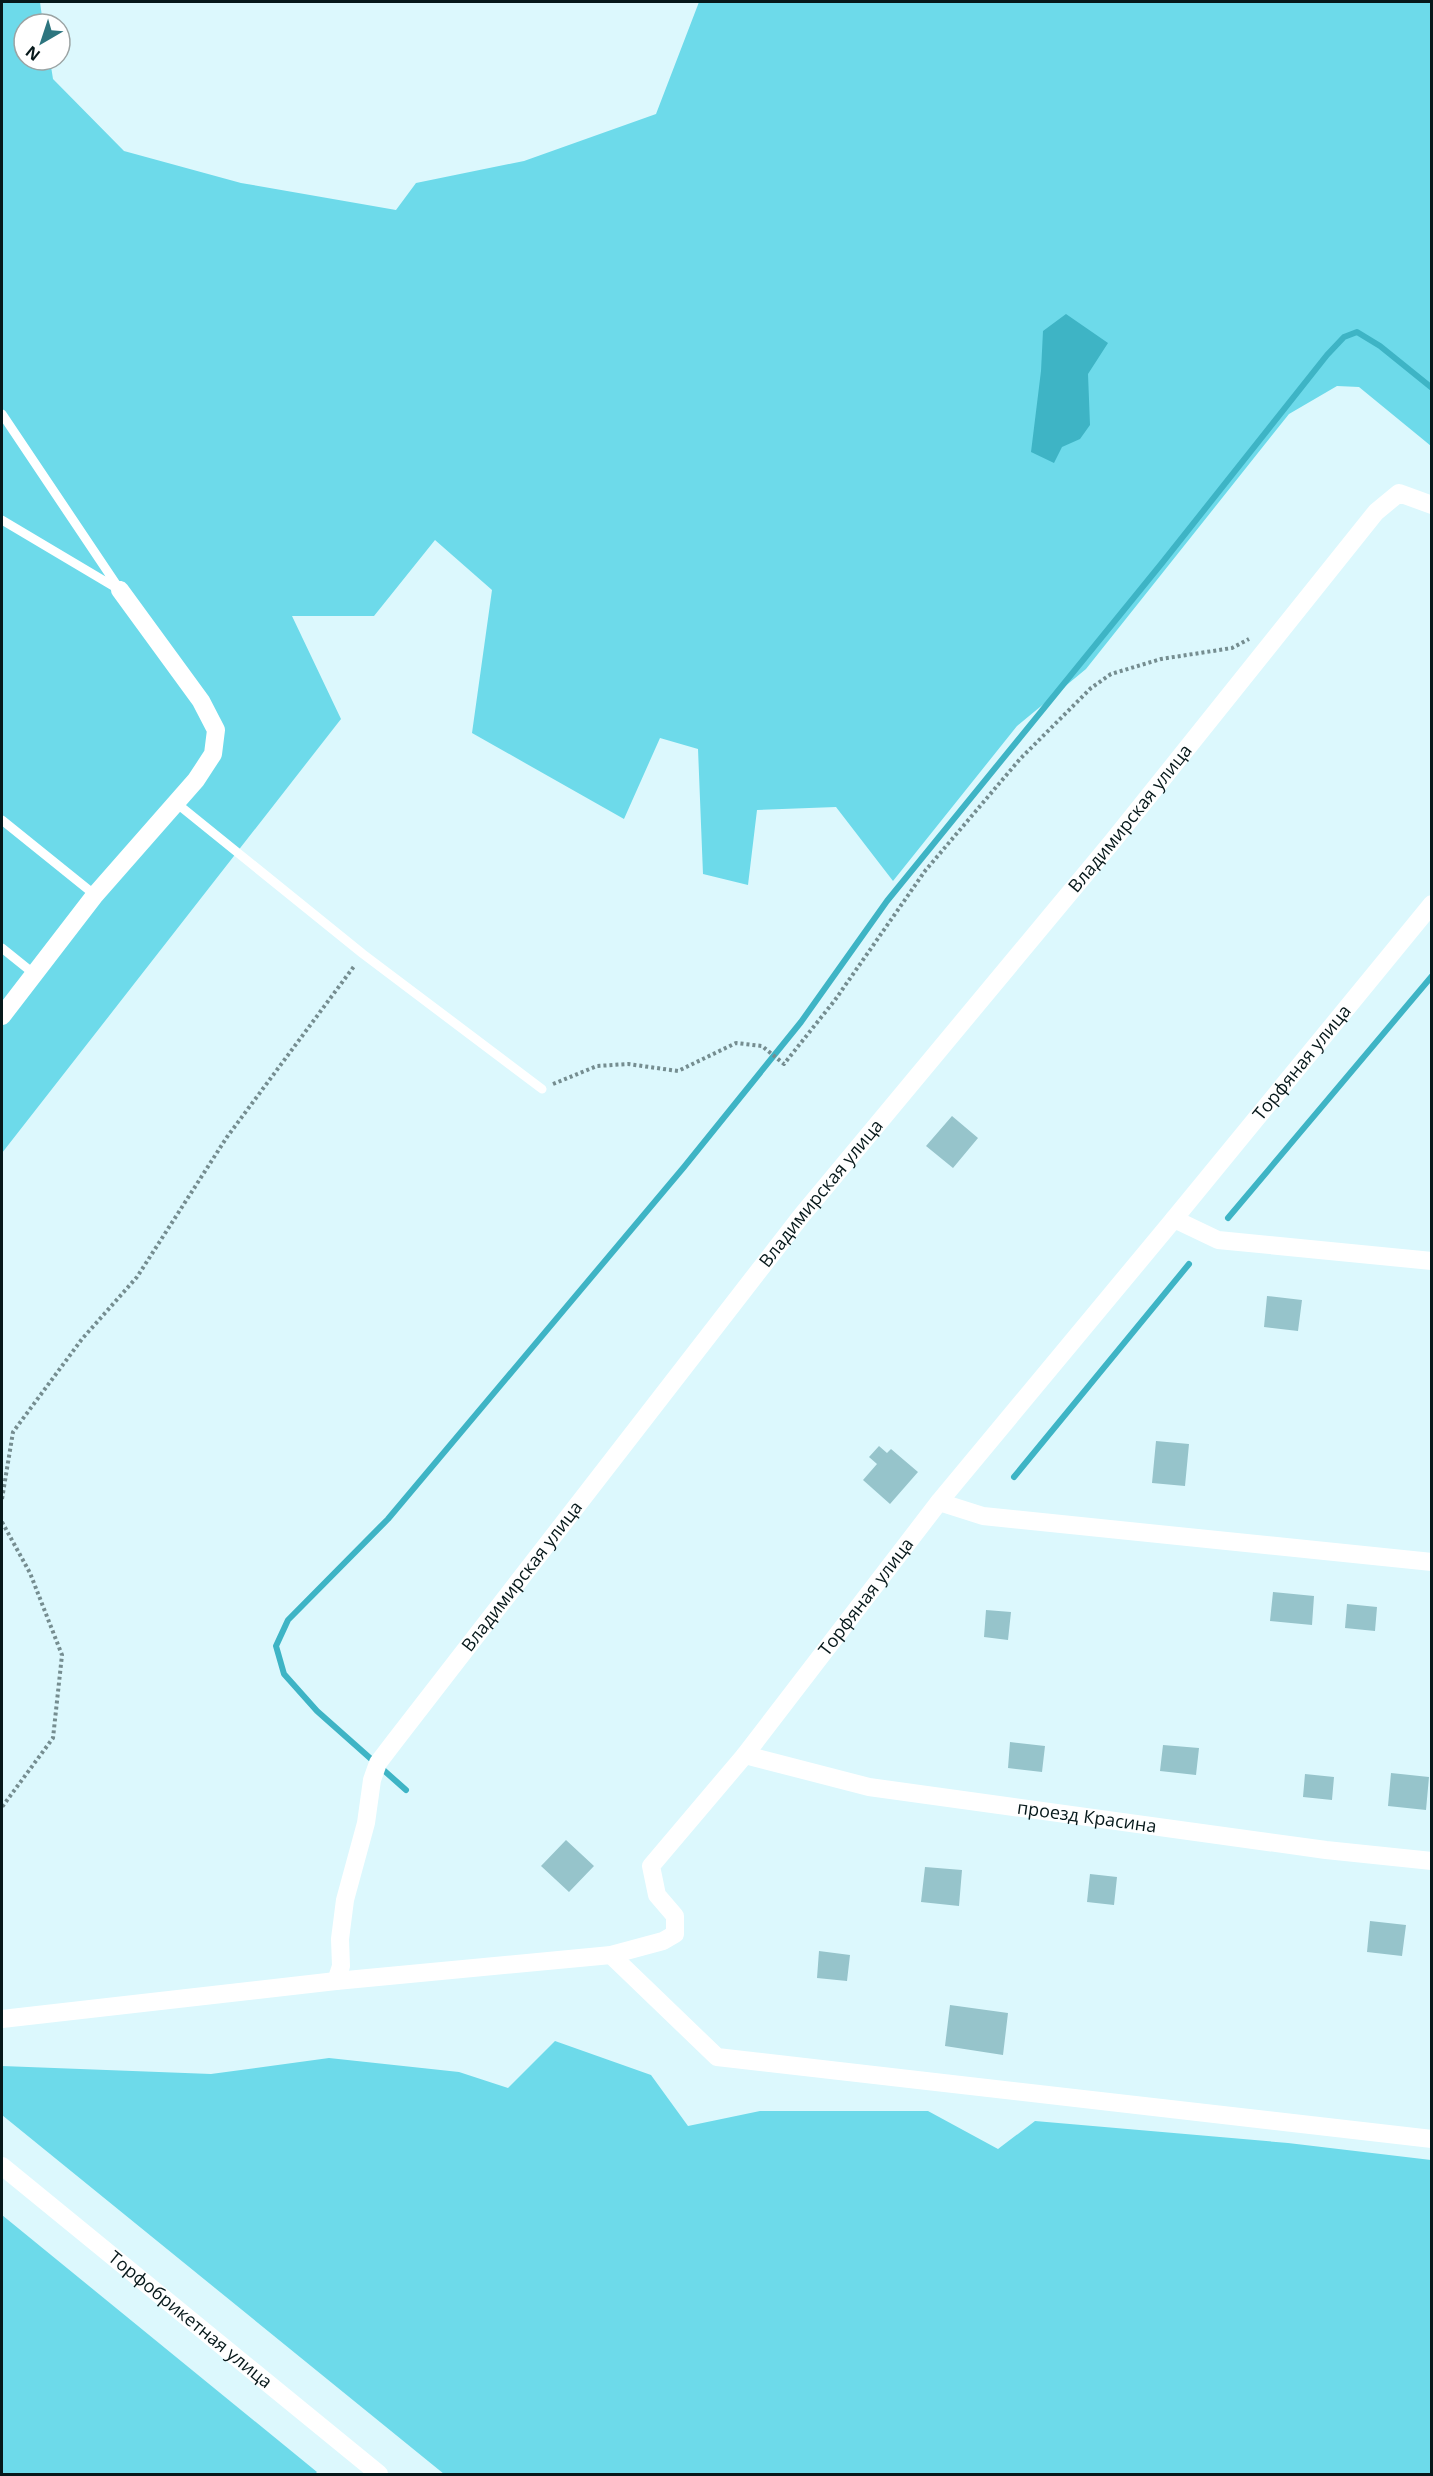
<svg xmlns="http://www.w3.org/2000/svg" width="1433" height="2476" font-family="'Open Sans',sans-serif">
	<rect width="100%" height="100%" fill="#dcf8fd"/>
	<path fill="#6ddaea" d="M 2,2 L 40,2 L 43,24 L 24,24 L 24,60 L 50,60 L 53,79 L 124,151 L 241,183 L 396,210 L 416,183 L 524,161 L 656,114 L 699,2 L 1431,2 L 1431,446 L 1359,387 L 1337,386 L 1289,414 L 1086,669 L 1017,726 L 893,881 L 836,807 L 757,810 L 748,885 L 703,874 L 698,749 L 660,738 L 624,819 L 472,733 L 492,590 L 435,540 L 374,616 L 292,616 L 341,719 L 2,1153 Z
		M 555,2041 L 651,2075 L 688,2126 L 760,2111 L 928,2111 L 998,2149 L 1035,2121 L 1288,2143 L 1431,2160 L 1431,2474 L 444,2474 L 2,2115 L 2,2066 L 211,2074 L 329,2058 L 459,2072 L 508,2088 Z
		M 2,2215 L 317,2472 L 315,2474 L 2,2474 Z"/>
	<path fill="#3eb4c5" d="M 1066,314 L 1108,343 L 1088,374 L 1090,425 L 1080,439 L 1062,447 L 1054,463 L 1031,452 L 1041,371 L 1043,331 Z"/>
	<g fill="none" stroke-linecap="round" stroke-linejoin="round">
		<path stroke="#3eb4c5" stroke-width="6" d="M 1228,1218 L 1432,976
			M 1014,1477 L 1189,1264
			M 406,1790 L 317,1711 L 284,1674 L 276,1646 L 288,1620 L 388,1519 L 684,1167 L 801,1022 L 887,901 L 1162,563 L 1327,355 L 1344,337 L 1357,332 L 1380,346 L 1432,388"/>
	</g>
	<path fill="#96c4cb" d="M 952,1116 L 978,1138 L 953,1168 L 926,1146 Z
		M 1267,1296 L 1302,1300 L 1298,1331 L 1264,1327 Z
		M 1156,1441 L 1189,1444 L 1185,1486 L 1152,1483 Z
		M 879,1446 L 887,1453 L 891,1449 L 918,1472 L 890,1504 L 863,1480 L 877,1464 L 869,1457 Z
		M 1273,1592 L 1314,1596 L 1312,1625 L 1270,1621 Z
		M 1347,1604 L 1377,1607 L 1375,1631 L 1345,1628 Z
		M 986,1610 L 1011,1612 L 1008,1640 L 984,1637 Z
		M 1010,1742 L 1045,1746 L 1042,1772 L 1008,1768 Z
		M 1163,1745 L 1199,1748 L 1196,1775 L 1160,1771 Z
		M 1391,1773 L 1429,1777 L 1426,1810 L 1388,1806 Z
		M 1305,1774 L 1334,1777 L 1332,1800 L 1303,1797 Z
		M 566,1840 L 594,1866 L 569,1892 L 541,1866 Z
		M 925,1867 L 962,1870 L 959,1906 L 921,1902 Z
		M 1090,1874 L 1117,1877 L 1114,1905 L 1087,1902 Z
		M 1370,1921 L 1406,1925 L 1402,1956 L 1367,1952 Z
		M 819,1951 L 850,1955 L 847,1981 L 817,1978 Z
		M 950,2005 L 1008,2013 L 1003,2055 L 945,2046 Z"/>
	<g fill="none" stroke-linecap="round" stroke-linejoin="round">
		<path stroke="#758d90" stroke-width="4" stroke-dasharray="3 3" stroke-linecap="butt" d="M 553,1084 L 597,1066 L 628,1064 L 678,1071 L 736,1043 L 762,1046 L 784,1064 L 835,1000 L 925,871 L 1020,759 L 1091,688 L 1111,674 L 1161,659 L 1232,648 L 1249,639
			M 2,1499 L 13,1432 L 82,1339 L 137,1277 L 227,1137 L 355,965
			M 2,1522 L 30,1573 L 62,1655 L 53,1738 L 2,1807"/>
		<path stroke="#fff" stroke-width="9" d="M 2,414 L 120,590
			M 2,520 L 118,589
			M 175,802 L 363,954 L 542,1089
			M 2,820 L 95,895
			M 2,948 L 33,973"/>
		<g stroke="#fff" stroke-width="18">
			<path d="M 2,1016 L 95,895 L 196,780 L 213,754 L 216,730 L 201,701 L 120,590"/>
			<path id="s1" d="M 1174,1219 L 1432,904"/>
			<path d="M 939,1502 L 983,1516 L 1432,1562"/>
			<path id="s2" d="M 745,1755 L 869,1787 L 1326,1850 L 1432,1861"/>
			<path d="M 611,1955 L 717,2057 L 1432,2139"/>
			<path id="s3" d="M 336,1981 L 341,1966 L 340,1939 L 345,1900 L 366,1823 L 372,1780 L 378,1763 L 394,1742 L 802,1215 L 1112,842 L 1376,512 L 1399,493 L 1432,505"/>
			<path id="s4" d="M 2,2019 L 336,1981 L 611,1955 L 663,1941 L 675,1934 L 675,1916 L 657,1895 L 651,1866 L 745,1755 L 939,1502 L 1174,1219 L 1218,1240 L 1432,1261"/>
			<path id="s5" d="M 2,2166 L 379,2474"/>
		</g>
	</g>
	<g text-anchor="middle" stroke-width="5" stroke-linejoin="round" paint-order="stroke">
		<g font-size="18" fill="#06181a" stroke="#fff">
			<text dy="6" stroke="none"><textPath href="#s3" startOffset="1431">Владимирская улица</textPath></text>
			<text dy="6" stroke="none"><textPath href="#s1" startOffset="202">Торфяная улица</textPath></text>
			<text dy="6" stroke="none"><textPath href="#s3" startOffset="945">Владимирская улица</textPath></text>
			<text dy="6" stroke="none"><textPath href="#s3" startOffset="459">Владимирская улица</textPath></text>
			<text dy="6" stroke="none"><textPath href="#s4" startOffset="1100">Торфяная улица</textPath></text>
			<text dy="6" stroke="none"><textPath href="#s2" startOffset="348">проезд Красина</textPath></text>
			<text dy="6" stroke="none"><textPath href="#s5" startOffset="243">Торфобрикетная улица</textPath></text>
		</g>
	</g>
	<rect width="1433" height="2476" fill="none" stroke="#06181a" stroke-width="6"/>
	<g transform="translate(42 42) rotate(219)"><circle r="28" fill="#ffffff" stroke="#9ba3a3" stroke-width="1.5"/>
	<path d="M0-4.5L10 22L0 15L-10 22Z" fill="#2d757f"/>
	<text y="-9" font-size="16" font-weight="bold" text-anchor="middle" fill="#06181a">N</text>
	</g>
</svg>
